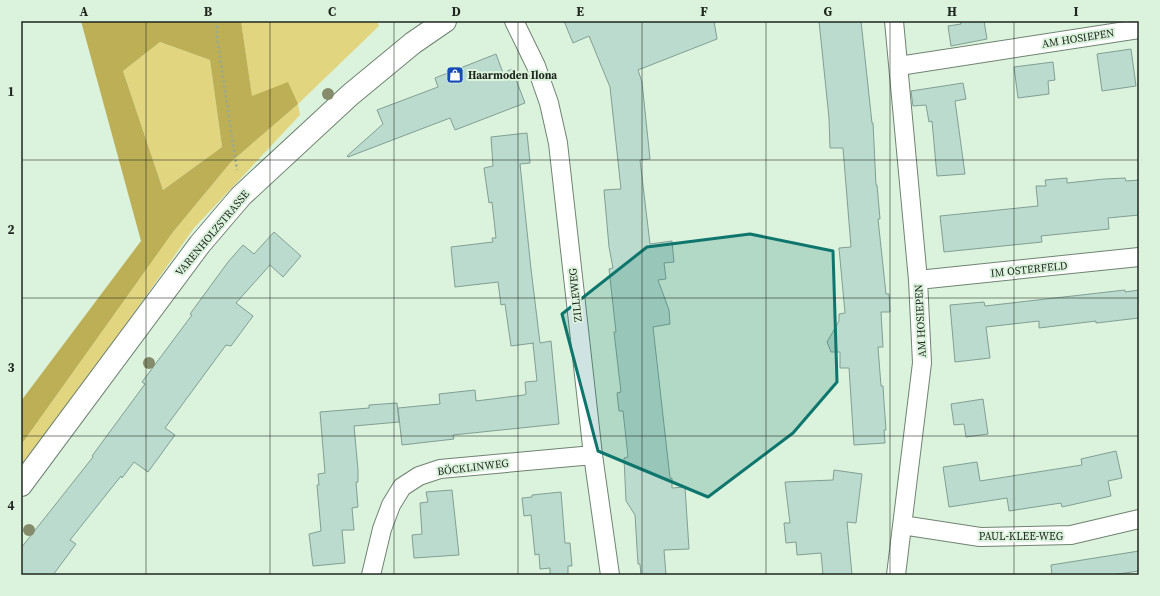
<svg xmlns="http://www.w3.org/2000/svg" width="1160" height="596" font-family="'Source Serif 4',serif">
	<rect width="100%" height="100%" fill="#dbf2dc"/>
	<path fill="#e2d580" d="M 241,21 L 377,21 L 379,26 L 298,104 L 300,115 L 194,228 L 88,378 L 21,465 L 21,445 L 173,232 L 231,162 L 298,104 L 252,97 Z
		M 160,42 L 210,60 L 222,147 L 163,190 L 123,71 Z"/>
	<path fill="#bdaf56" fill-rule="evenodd" d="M 81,21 L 241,21 L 252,96 L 288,82 L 298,104 L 231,162 L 173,232 L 21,445 L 21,401 L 141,241 ZM 160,42 L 210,60 L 222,147 L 163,190 L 123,71 Z"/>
	<path fill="#bbdbce" stroke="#819f94" d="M 564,21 L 714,21 L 717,39 L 638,70 L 642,82 L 650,159 L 640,160 L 650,244 L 672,241 L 674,262 L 664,263 L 666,279 L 658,280 L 669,310 L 670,324 L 653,327 L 670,478 L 672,478 L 672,488 L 685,487 L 689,549 L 664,550 L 666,575 L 641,575 L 640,564 L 638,564 L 635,515 L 626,501 L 624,458 L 628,457 L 623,411 L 619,411 L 617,393 L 621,392 L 614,332 L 616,332 L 609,269 L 613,268 L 609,247 L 604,190 L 621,189 L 610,87 L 589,36 L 573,43 Z
		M 819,21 L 861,21 L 872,123 L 873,123 L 876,185 L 877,185 L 880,219 L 878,219 L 886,294 L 889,294 L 890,312 L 881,312 L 883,347 L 878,347 L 881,386 L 883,386 L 884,402 L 886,430 L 884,430 L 885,443 L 854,445 L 849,368 L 840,368 L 840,352 L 831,352 L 827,342 L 839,321 L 839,314 L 845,313 L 839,248 L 851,247 L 843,148 L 830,148 L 829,118 Z
		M 960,21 L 984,21 L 987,39 L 951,46 L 948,26 L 961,24 Z
		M 1131,49 L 1136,86 L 1102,91 L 1097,54 Z
		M 496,54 L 503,73 L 512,69 L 525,103 L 455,130 L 450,118 L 348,157 L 347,156 L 383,124 L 377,110 L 438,87 L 435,78 Z
		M 1053,62 L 1055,80 L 1048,81 L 1049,94 L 1018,98 L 1014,67 Z
		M 963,83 L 966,99 L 955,101 L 965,174 L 937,176 L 932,121 L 929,122 L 926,105 L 913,106 L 911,91 Z
		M 527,133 L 530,163 L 520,164 L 531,269 L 540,343 L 551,341 L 559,424 L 453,435 L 454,439 L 402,445 L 398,408 L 440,404 L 439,394 L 475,390 L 476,401 L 524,395 L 526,394 L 525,382 L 537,381 L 533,344 L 534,343 L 511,346 L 505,304 L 501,305 L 498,282 L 455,287 L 451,247 L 493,242 L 492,238 L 496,238 L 492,202 L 489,203 L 484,168 L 493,166 L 491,137 Z
		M 1067,178 L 1067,183 L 1104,179 L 1125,178 L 1126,181 L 1139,180 L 1139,215 L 1108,218 L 1109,229 L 1041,236 L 1042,242 L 944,252 L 940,216 L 1038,206 L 1036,186 L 1046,186 L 1045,180 Z
		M 274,232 L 301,256 L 283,277 L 270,265 L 236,303 L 253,316 L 231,346 L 226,345 L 165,428 L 175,435 L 148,472 L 134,462 L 122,478 L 121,476 L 70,540 L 76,544 L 53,575 L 21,575 L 21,548 L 93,457 L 92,456 L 145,384 L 142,382 L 192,315 L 190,314 L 228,262 L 243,245 L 254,254 Z
		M 1125,290 L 1125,292 L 1139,290 L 1139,318 L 1096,323 L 1096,321 L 1039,328 L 1039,321 L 986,327 L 990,358 L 955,362 L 950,305 L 984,302 L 985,306 Z
		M 983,399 L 988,434 L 966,437 L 964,424 L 954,425 L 951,404 Z
		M 397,403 L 399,422 L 354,426 L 358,470 L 358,482 L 356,482 L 358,507 L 352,508 L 354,530 L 342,530 L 345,563 L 313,566 L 309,534 L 321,531 L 317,485 L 319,485 L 318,474 L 325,473 L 320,412 L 369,408 L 369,405 Z
		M 1116,451 L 1122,478 L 1108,481 L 1111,496 L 1062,507 L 1061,503 L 1009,511 L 1007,498 L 949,507 L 943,467 L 977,462 L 980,481 L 1082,465 L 1081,459 Z
		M 834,470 L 862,474 L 856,523 L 847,522 L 852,575 L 823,575 L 821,553 L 797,555 L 796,542 L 786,543 L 784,523 L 790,523 L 785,482 L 833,480 Z
		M 452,490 L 459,555 L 414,558 L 412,535 L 422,534 L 420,503 L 428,502 L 426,492 Z
		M 561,492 L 565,543 L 570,543 L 572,566 L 568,566 L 568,575 L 550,575 L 550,568 L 540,569 L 539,554 L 535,555 L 531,515 L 524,516 L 522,498 L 532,497 L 532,495 Z
		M 1139,551 L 1139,571 L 1111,575 L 1052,575 L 1051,565 Z"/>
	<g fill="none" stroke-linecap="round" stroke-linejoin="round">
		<g stroke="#6f8471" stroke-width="20">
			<path id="minor" d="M 514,21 L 536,66 L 549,103 L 558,143 L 593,455 L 610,575
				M 894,21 L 918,280 L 922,363 L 896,575
				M 899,66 L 1139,29
				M 918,280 L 1139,257
				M 902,525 L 980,537 L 1071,535 L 1139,519
				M 371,575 L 382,529 L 391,505 L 402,487 L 419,476 L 440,469 L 593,455"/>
		</g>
		<g stroke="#6f8471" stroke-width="24">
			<path id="tertiary" d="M 21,485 L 200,244 L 241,196 L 350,95 L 413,43 L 445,21"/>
		</g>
		<path stroke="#97a897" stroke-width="2.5" stroke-dasharray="2 3" stroke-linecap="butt" d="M 217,21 L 217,38 L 237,170"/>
		<use href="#minor" stroke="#fff" stroke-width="18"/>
		<use href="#tertiary" stroke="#fff" stroke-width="22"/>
	</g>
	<g fill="#848c6c">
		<circle cx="328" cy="94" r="6"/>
		<circle cx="149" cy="363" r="6"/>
		<circle cx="29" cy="530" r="6"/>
	</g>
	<path fill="#0f766e" fill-opacity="0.2" stroke="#0f766e" stroke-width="3" stroke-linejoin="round" d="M 750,234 L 833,251 L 837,382 L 793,433 L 708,497 L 598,451 L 562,314 L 647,247 Z"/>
	<path fill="none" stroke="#1f271f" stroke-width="1" stroke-opacity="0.55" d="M 146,21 L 146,575M 270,21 L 270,575M 394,21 L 394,575M 518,21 L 518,575M 642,21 L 642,575M 766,21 L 766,575M 890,21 L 890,575M 1014,21 L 1014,575M 21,160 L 1139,160M 21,298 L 1139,298M 21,436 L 1139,436"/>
	<defs>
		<g id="shop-square" transform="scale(0.9)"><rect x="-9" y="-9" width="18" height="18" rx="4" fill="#154bb7" stroke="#dbf2dc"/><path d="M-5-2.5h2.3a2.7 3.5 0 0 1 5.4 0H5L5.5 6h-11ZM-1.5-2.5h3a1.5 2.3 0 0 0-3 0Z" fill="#fff"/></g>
	</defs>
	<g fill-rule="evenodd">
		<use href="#shop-square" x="455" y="75"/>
	</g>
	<g text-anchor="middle" stroke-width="4" stroke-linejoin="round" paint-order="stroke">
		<g font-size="11" fill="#1f271f" stroke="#dbf2dc">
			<text transform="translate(1078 38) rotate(-9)" y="4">AM HOSIEPEN</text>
			<text transform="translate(212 233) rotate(-50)" y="4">VARENHOLZSTRASSE</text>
			<text transform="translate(1029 269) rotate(-6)" y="4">IM OSTERFELD</text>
			<text transform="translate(575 295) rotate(-96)" y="4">ZILLEWEG</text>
			<text transform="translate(920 321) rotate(-93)" y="4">AM HOSIEPEN</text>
			<text transform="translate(473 467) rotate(-7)" y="4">BÖCKLINWEG</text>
			<text x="1021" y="540">PAUL-KLEE-WEG</text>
		</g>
		<g font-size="11" font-weight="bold" fill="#1f271f" stroke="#dbf2dc" text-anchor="start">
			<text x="468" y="79">Haarmoden Ilona</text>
		</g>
	</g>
	<rect width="1160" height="596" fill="none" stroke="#dbf2dc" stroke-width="44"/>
	<rect x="22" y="22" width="1116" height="552" fill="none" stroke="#1f271f" stroke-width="1.5"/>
	<g font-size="13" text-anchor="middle" font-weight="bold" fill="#1f271f">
		<text x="84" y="16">A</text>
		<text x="208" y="16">B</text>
		<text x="332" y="16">C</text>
		<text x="456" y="16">D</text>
		<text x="580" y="16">E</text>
		<text x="704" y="16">F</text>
		<text x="828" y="16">G</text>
		<text x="952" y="16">H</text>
		<text x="1076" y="16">I</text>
		<text x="11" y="96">1</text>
		<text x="11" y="234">2</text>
		<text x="11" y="372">3</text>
		<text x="11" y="510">4</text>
	</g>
</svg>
